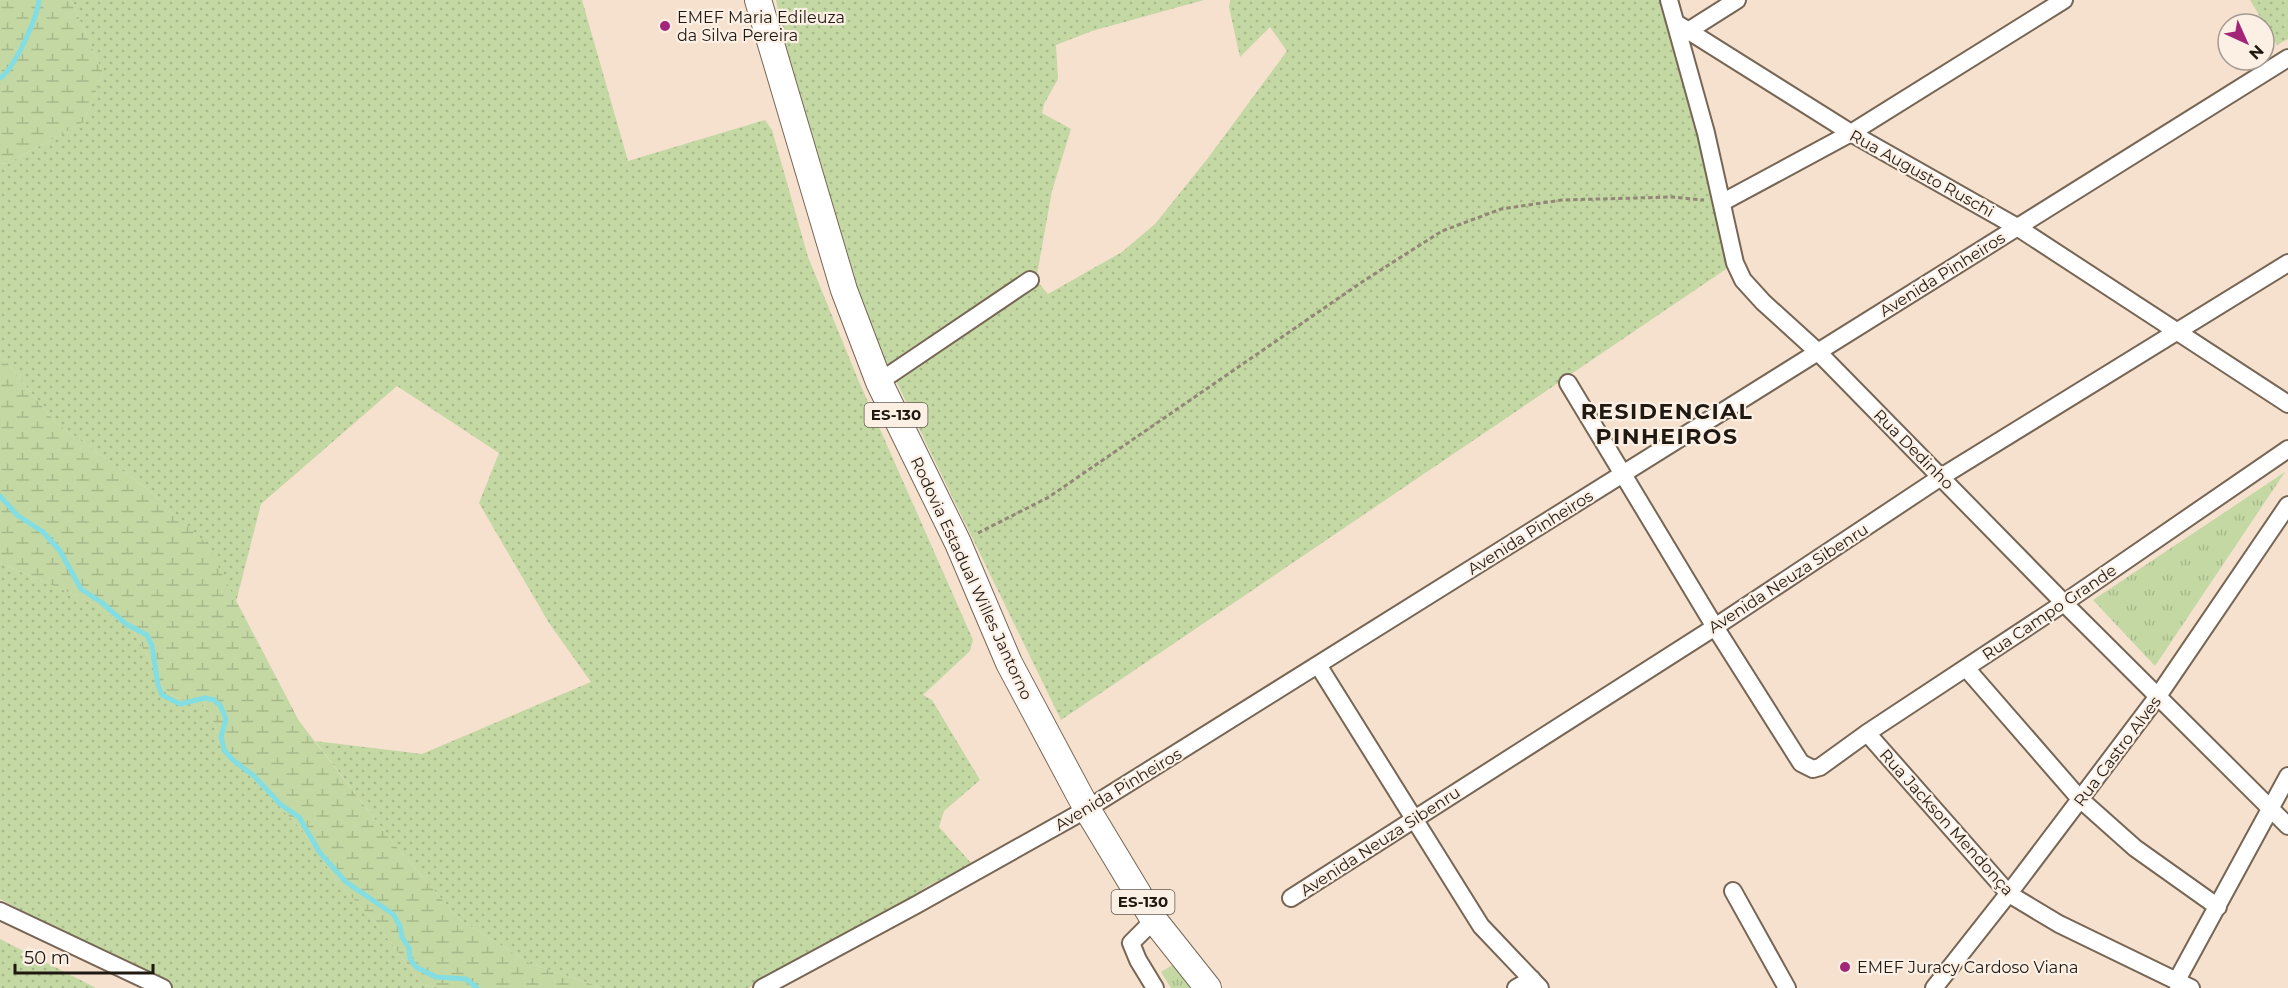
<svg xmlns="http://www.w3.org/2000/svg" width="2288" height="988" font-family="Montserrat,sans-serif">
	<defs>
		<pattern id="grass-dots" width="8" height="8" patternUnits="userSpaceOnUse" patternTransform="scale(1.5)"><rect width="8" height="8" fill="#c3d8a3"/><path d="M2 2h.1M6 6h.1" fill="none" stroke="#a7b98b" stroke-width="1.8" stroke-linecap="round"/></pattern>
		<pattern id="wetland-marsh" width="20" height="14" patternUnits="userSpaceOnUse" patternTransform="scale(1.5)"><rect width="20" height="14" fill="#c3d8a3"/><path d="M1 5h8M5 5V1M11 12h8M15 12V8" fill="none" stroke="#a7b98b"/></pattern>
		<pattern id="park-tufts" width="24" height="20" patternUnits="userSpaceOnUse" patternTransform="scale(1.5)"><rect width="24" height="20" fill="#c3d8a3"/><path d="M3 7l-1-3M5 7V3M7 7l1-3M15 17l-1-3M17 17v-4M19 17l1-3" fill="none" stroke="#a7b98b"/></pattern>
	</defs>
	<rect width="100%" height="100%" fill="#f5e1ce"/>
	<path fill="url(#grass-dots)" d="M 71,0 L 582,0 L 628,161 L 765,120 L 772,130 L 808,257 L 857,377 L 973,640 L 970,651 L 923,695 L 932,700 L 980,780 L 944,811 L 939,827 L 972,864 L 928,886 L 838,945 L 748,988 L 603,988 L 529,963 L 459,919 L 390,839 L 315,741 L 422,754 L 591,682 L 549,623 L 479,503 L 499,453 L 397,386 L 261,504 L 236,602 L 205,543 L 149,490 L 55,422 L 0,354 L 0,164 L 8,163 L 84,122 L 103,73 Z
		M 776,0 L 1204,0 L 1092,31 L 1056,45 L 1058,79 L 1044,104 L 1042,113 L 1071,129 L 1052,191 L 1036,280 L 1048,294 L 1122,252 L 1155,224 L 1208,158 L 1287,51 L 1270,27 L 1240,57 L 1229,7 L 1230,0 L 1665,0 L 1676,40 L 1729,267 L 1061,720 L 895,379 L 885,374 L 815,186 Z
		M 2250,0 L 2288,0 L 2288,39 L 2277,45 Z
		M 0,563 L 91,602 L 134,631 L 166,693 L 209,709 L 222,747 L 303,831 L 338,883 L 375,922 L 423,985 L 443,988 L 171,988 L 0,899 Z
		M 0,939 L 96,988 L 0,988 Z"/>
	<path fill="url(#wetland-marsh)" d="M 0,0 L 71,0 L 103,73 L 84,122 L 8,163 L 0,164 Z
		M 0,354 L 55,422 L 149,490 L 206,543 L 299,721 L 390,839 L 459,919 L 529,963 L 603,988 L 443,988 L 423,985 L 375,922 L 338,883 L 303,831 L 222,747 L 209,709 L 166,693 L 134,631 L 91,602 L 0,563 Z"/>
	<path fill="url(#park-tufts)" d="M 2285,472 L 2155,666 L 2093,600 Z
		M 1174,964 L 1193,988 L 1171,988 L 1161,972 Z"/>
	<g fill="none" stroke-linecap="round" stroke-linejoin="round">
		<path stroke="#82dee2" stroke-width="5" d="M 0,78 C 15,68 37,18 39,0
			M 0,496 L 17,515 L 43,532 L 60,551 L 81,589 L 101,602 L 126,624 L 147,635 L 152,646 L 158,685 L 162,695 L 180,704 L 205,698 L 214,700 L 220,705 L 226,719 L 221,737 L 224,750 L 233,760 L 254,776 L 281,805 L 299,817 L 320,853 L 346,882 L 393,914 L 400,926 L 402,937 L 409,948 L 410,959 L 416,967 L 436,977 L 466,979 L 477,988"/>
		<g stroke="#765" stroke-width="20">
			<path id="street" d="M 1669,0 L 1706,133 L 1735,263 L 1743,280 L 1763,302 L 1818,352 L 2064,603 L 2288,826
				M 1676,23 L 1851,133 L 2017,227 L 2288,404
				M 1688,31 L 1737,0
				M 1723,202 L 1851,133 L 2064,0
				M 879,382 L 1030,280
				M 1568,383 L 1715,627 L 1801,763 L 1813,769 L 1820,767 L 1867,733 L 2064,603 L 2288,449
				M 1318,665 L 1481,926 L 1540,988
				M 1966,668 L 2080,799 L 2135,848 L 2218,907
				M 1867,733 L 2009,894 L 2059,924 L 2191,988
				M 1733,891 L 1787,988
				M 1291,898 L 1715,627 L 1941,477 L 2288,263
				M 0,911 L 163,988
				M 1154,920 L 1131,943 L 1138,960 L 1155,988
				M 2176,982 L 2288,776
				M 762,988 L 916,905 L 1087,809 L 2288,58
				M 1516,988 L 1532,979
				M 1934,988 L 2016,884 L 2158,696 L 2288,505"/>
		</g>
		<g stroke="#765" stroke-width="28">
			<path id="primary" d="M 758,0 L 844,290 L 879,382 L 958,543 L 1009,663 L 1087,809 L 1154,920 L 1208,988"/>
		</g>
		<path stroke="#938577" stroke-width="3" stroke-dasharray="4.5 3" stroke-linecap="butt" d="M 978,533 L 1049,497 L 1365,280 L 1442,231 L 1501,209 L 1562,200 L 1672,197 L 1704,200"/>
		<use href="#street" stroke="#fff" stroke-width="16"/>
		<use href="#primary" stroke="#fff" stroke-width="26"/>
	</g>
	<g fill="#a22578" stroke="#fcf0e5" stroke-width="2">
		<circle cx="665" cy="26" r="6"/>
		<circle cx="1845" cy="967" r="6"/>
	</g>
	<g text-anchor="middle" stroke-width="4.5" stroke-linejoin="round" paint-order="stroke">
		<g fill="#fcf0e5" stroke="#625a51" stroke-width="1.5">
			<rect x="864.5" y="403" width="63" height="24" rx="4.5"/>
			<rect x="1111.5" y="890" width="63" height="24" rx="4.5"/>
		</g>
		<g font-size="15" font-weight="bold" fill="#201912">
			<text x="896" y="420">ES-130</text>
			<text x="1143" y="907">ES-130</text>
		</g>
		<g font-size="16" fill="#201912" stroke="#fcf0e5" text-anchor="start">
			<text x="677" y="23">EMEF Maria Edileuza<tspan x="677" dy="18">da Silva Pereira</tspan></text>
			<text x="1857" y="973">EMEF Juracy Cardoso Viana</text>
		</g>
		<g font-size="16" fill="#201912" stroke="#fcf0e5">
			<text transform="translate(1922 173) rotate(29)" y="6">Rua Augusto Ruschi</text>
			<text transform="translate(1942 274) rotate(-32)" y="6">Avenida Pinheiros</text>
			<text transform="translate(1914 449) rotate(45)" y="6">Rua Dedinho</text>
			<text transform="translate(1530 532) rotate(-32)" y="6">Avenida Pinheiros</text>
			<text transform="translate(972 578) rotate(65)" y="6">Rodovia Estadual Willes Jantorno</text>
			<text transform="translate(1788 578) rotate(-33)" y="6">Avenida Neuza Sibenru</text>
			<text transform="translate(2049 612) rotate(-34)" y="6">Rua Campo Grande</text>
			<text transform="translate(2117 751) rotate(-53)" y="6">Rua Castro Alves</text>
			<text transform="translate(1118 789) rotate(-31)" y="6">Avenida Pinheiros</text>
			<text transform="translate(1947 822) rotate(48)" y="6">Rua Jackson Mendonça</text>
			<text transform="translate(1380 841) rotate(-33)" y="6">Avenida Neuza Sibenru</text>
		</g>
		<g font-size="22" font-weight="bold" letter-spacing="1.5" fill="#201912" stroke="#fcf0e5">
			<text x="1667" y="419">RESIDENCIAL<tspan x="1667" dy="25">PINHEIROS</tspan></text>
		</g>
	</g>
	<g transform="translate(2246 42) rotate(135)"><circle r="28" fill="#fcf0e5" stroke="#a49a91" stroke-width="1.5"/>
	<path d="M0-4.5L10 22L0 15L-10 22Z" fill="#a22578"/>
	<text y="-9" font-size="16" font-weight="bold" text-anchor="middle" fill="#201912">N</text>
	</g>
	<path d="M15 964v9h138v-9" fill="none" stroke="#201912" stroke-width="3"/>
	<text x="24" y="964" font-size="18" fill="#201912" stroke="#fcf0e5" stroke-width="4.5" paint-order="stroke">50 m</text>
</svg>
